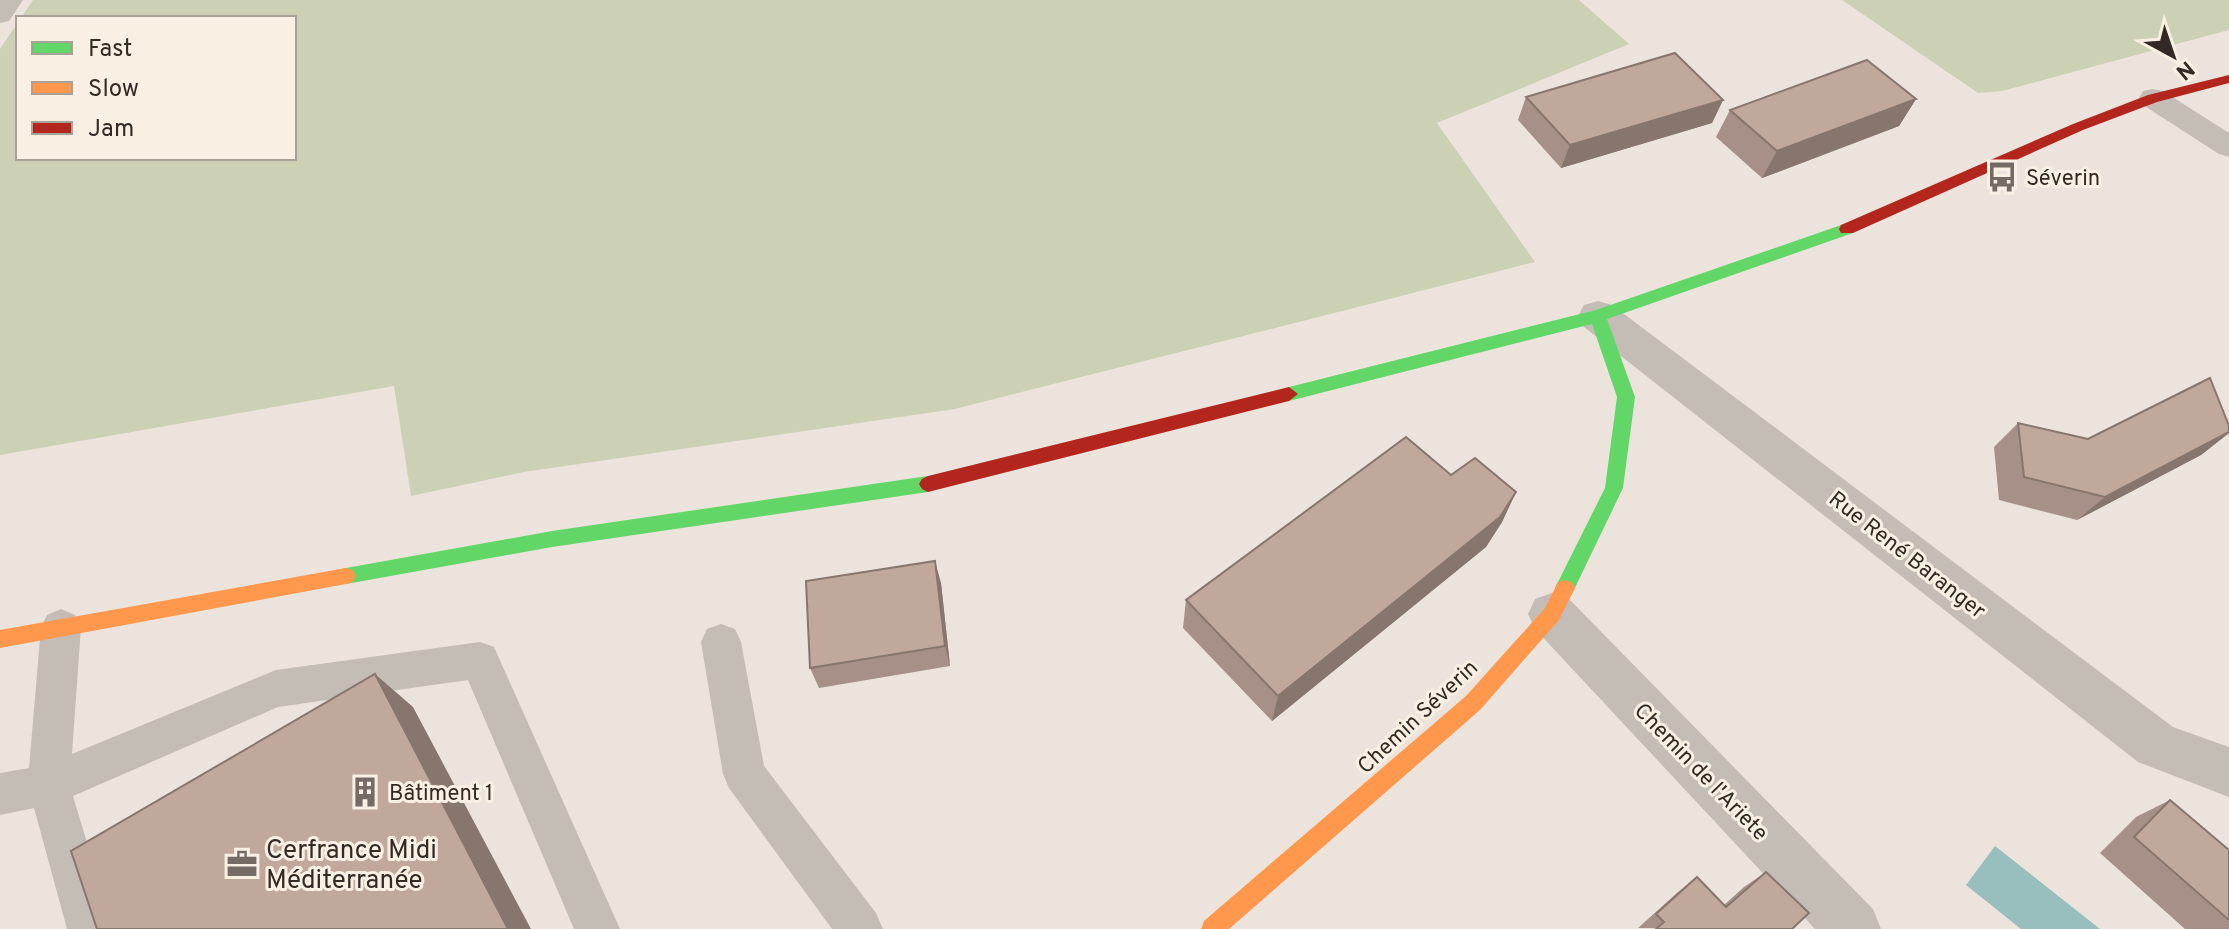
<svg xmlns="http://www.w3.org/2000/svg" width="2229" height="929" font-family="Overpass,sans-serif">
	<rect width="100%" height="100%" fill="#ece4dc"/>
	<path fill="#ccd1b6" d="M 33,0 L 1579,0 L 1629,44 L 1437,123 L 1535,262 L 955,409 L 524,472 L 411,496 L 394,386 L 0,455 L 0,49 L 18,22 L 18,158 L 294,158 L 294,18 L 21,18 Z
		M 1842,0 L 2229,0 L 2229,30 L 2002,91 L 1978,93 Z"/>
	<path fill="#98bebd" d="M 1995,846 L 2100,929 L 2021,929 L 1966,885 Z"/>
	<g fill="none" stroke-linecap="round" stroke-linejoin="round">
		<path fill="#c4bdb6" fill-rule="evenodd" d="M 0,0 L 23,0 L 9,21 L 0,23 Z
			M 2153,89 L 2163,91 L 2229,133 L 2229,157 L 2219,154 L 2143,105 L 2139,98 L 2143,91 Z
			M 61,609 L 75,615 L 81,627 L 72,754 L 276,670 L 480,642 L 494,647 L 620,929 L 574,929 L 468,680 L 278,707 L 73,796 L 113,929 L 67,929 L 34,808 L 0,815 L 0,773 L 29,768 L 41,627 L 47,615 Z
			M 721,624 L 735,629 L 741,642 L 764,766 L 876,913 L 883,929 L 832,929 L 729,788 L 723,774 L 701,642 L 707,629 Z"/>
		<path fill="#c4bdb6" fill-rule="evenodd" d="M 1598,301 L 1612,305 L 2173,727 L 2229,747 L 2229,797 L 2138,762 L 1584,327 L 1578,316 L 1584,305 Z
			M 1552,593 L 1569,599 L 1873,909 L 1881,929 L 1815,929 L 1535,629 L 1528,614 L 1535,599 Z"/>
		<path fill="#63d668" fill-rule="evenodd" d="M 1847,223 L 1853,225 L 1855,229 L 1853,233 L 1607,319 L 1635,397 L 1623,488 L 1572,594 L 1565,596 L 1558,594 L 1555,588 L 1605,488 L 1617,397 L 1592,324 L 1289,401 L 1280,394 L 1289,387 L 1596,310 Z
			M 928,476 L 934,479 L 937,484 L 934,489 L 928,492 L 552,547 L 346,584 L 339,582 L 336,576 L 339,570 L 346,568 L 552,531 Z"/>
		<path fill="#ff974d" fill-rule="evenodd" d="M 346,568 L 353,570 L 356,576 L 353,582 L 346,584 L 0,648 L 0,630 Z
			M 1565,580 L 1572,582 L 1575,588 L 1559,620 L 1480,710 L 1229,929 L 1201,929 L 1204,921 L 1466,696 L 1545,608 L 1558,582 Z"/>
		<path fill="#b3261e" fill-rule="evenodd" d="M 2229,75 L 2229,83 L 2157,102 L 2083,130 L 1853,233 L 1841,233 L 1839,229 L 1841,225 L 2073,124 L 2148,95 Z
			M 1289,387 L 1298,394 L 1289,401 L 928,492 L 922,489 L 919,484 L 922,479 L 928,476 Z"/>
	</g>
	<path fill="#a69087" d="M 1526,97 L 1723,100 L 1712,123 L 1561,168 L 1518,120 Z
		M 1916,99 L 1899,126 L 1762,178 L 1716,137 L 1730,110 Z
		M 2018,423 L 2088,439 L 2229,433 L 2201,455 L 2077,520 L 1999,500 L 1994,447 Z
		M 1451,475 L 1516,492 L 1502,522 L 1486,547 L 1272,721 L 1183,628 L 1186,600 Z
		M 941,583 L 950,666 L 819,688 L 810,668 Z
		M 2170,800 L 2229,850 L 2229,929 L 2185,929 L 2100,853 L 2136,817 Z
		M 1766,872 L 1792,929 L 1638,928 L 1678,892 L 1697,877 L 1724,905 L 1744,887 Z"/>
	<path fill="#87766e" d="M 1916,99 L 1899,126 L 1762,178 L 1777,151 Z
		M 1723,100 L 1712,123 L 1561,168 L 1570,145 Z
		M 2229,433 L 2201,455 L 2077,520 L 2105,497 Z
		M 1516,492 L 1502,522 L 1486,547 L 1272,721 L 1278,696 Z
		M 935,561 L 941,583 L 950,666 L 945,646 Z
		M 375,674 L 413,707 L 531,929 L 508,929 Z"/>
	<path fill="#c1a89d" stroke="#87766e" stroke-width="2" d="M 1675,53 L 1723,100 L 1570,145 L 1526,97 Z
		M 1867,60 L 1916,99 L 1777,151 L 1730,110 Z
		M 2210,378 L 2229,426 L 2229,432 L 2105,497 L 2024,477 L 2018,423 L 2088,439 Z
		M 1406,437 L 1451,475 L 1475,458 L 1516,492 L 1500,517 L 1278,696 L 1186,600 Z
		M 935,561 L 945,646 L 810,668 L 806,581 Z
		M 375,674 L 508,929 L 97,929 L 71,851 Z
		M 2170,800 L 2229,850 L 2229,920 L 2134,837 Z
		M 1766,872 L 1809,913 L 1792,929 L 1656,929 L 1664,922 L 1656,914 L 1697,877 L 1726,907 Z"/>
	<defs>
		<g id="bus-bare" transform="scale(2.4)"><path d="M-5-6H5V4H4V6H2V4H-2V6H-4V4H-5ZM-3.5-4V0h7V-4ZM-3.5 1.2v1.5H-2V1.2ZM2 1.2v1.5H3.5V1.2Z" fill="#746b65" stroke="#faefe3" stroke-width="2.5" paint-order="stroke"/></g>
		<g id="building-bare" transform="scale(2.4)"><path d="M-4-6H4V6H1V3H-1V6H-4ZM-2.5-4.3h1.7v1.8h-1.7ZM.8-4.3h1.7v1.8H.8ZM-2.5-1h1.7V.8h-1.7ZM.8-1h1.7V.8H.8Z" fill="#746b65" stroke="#faefe3" stroke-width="2.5" paint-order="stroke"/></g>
		<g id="office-bare" transform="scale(2.4)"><path d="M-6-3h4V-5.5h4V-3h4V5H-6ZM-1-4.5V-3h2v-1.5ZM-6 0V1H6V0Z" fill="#746b65" stroke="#faefe3" stroke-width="2.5" paint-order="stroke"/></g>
	</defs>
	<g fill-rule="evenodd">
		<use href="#bus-bare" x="2002" y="177"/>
		<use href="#building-bare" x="365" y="792"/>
		<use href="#office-bare" x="242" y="864"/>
	</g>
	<g text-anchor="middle" stroke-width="6" stroke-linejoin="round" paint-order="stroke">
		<g font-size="22" fill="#342a25" stroke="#faefe3" text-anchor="start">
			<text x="2026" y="185">Séverin</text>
			<text x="389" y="800">Bâtiment 1</text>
		</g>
		<g font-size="22" fill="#342a25" stroke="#faefe3">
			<text transform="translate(1908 554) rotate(38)" y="8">Rue René Baranger</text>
			<text transform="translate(1417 716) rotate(-43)" y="8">Chemin Séverin</text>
			<text transform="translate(1702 771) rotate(46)" y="8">Chemin de l'Ariete</text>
		</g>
		<g font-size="26" fill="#342a25" stroke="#faefe3" text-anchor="start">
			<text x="266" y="858">Cerfrance Midi<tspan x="266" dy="30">Méditerranée</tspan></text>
		</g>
	</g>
	<rect x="16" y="16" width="280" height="144" fill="#faefe3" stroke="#aba097" stroke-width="2"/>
	<rect x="32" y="42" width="40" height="12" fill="#63d668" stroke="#aba097" stroke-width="2"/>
	<text x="88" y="56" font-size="24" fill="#342a25">Fast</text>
	<rect x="32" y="82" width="40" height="12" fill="#ff974d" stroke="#aba097" stroke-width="2"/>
	<text x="88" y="96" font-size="24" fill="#342a25">Slow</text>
	<rect x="32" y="122" width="40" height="12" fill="#b3261e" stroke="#aba097" stroke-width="2"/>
	<text x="88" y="136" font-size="24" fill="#342a25">Jam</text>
	<g transform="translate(2173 56) rotate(140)" stroke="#faefe3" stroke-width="6" paint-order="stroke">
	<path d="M0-6L14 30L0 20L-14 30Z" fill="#342a25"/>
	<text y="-12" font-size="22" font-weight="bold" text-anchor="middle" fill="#342a25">N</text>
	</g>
</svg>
